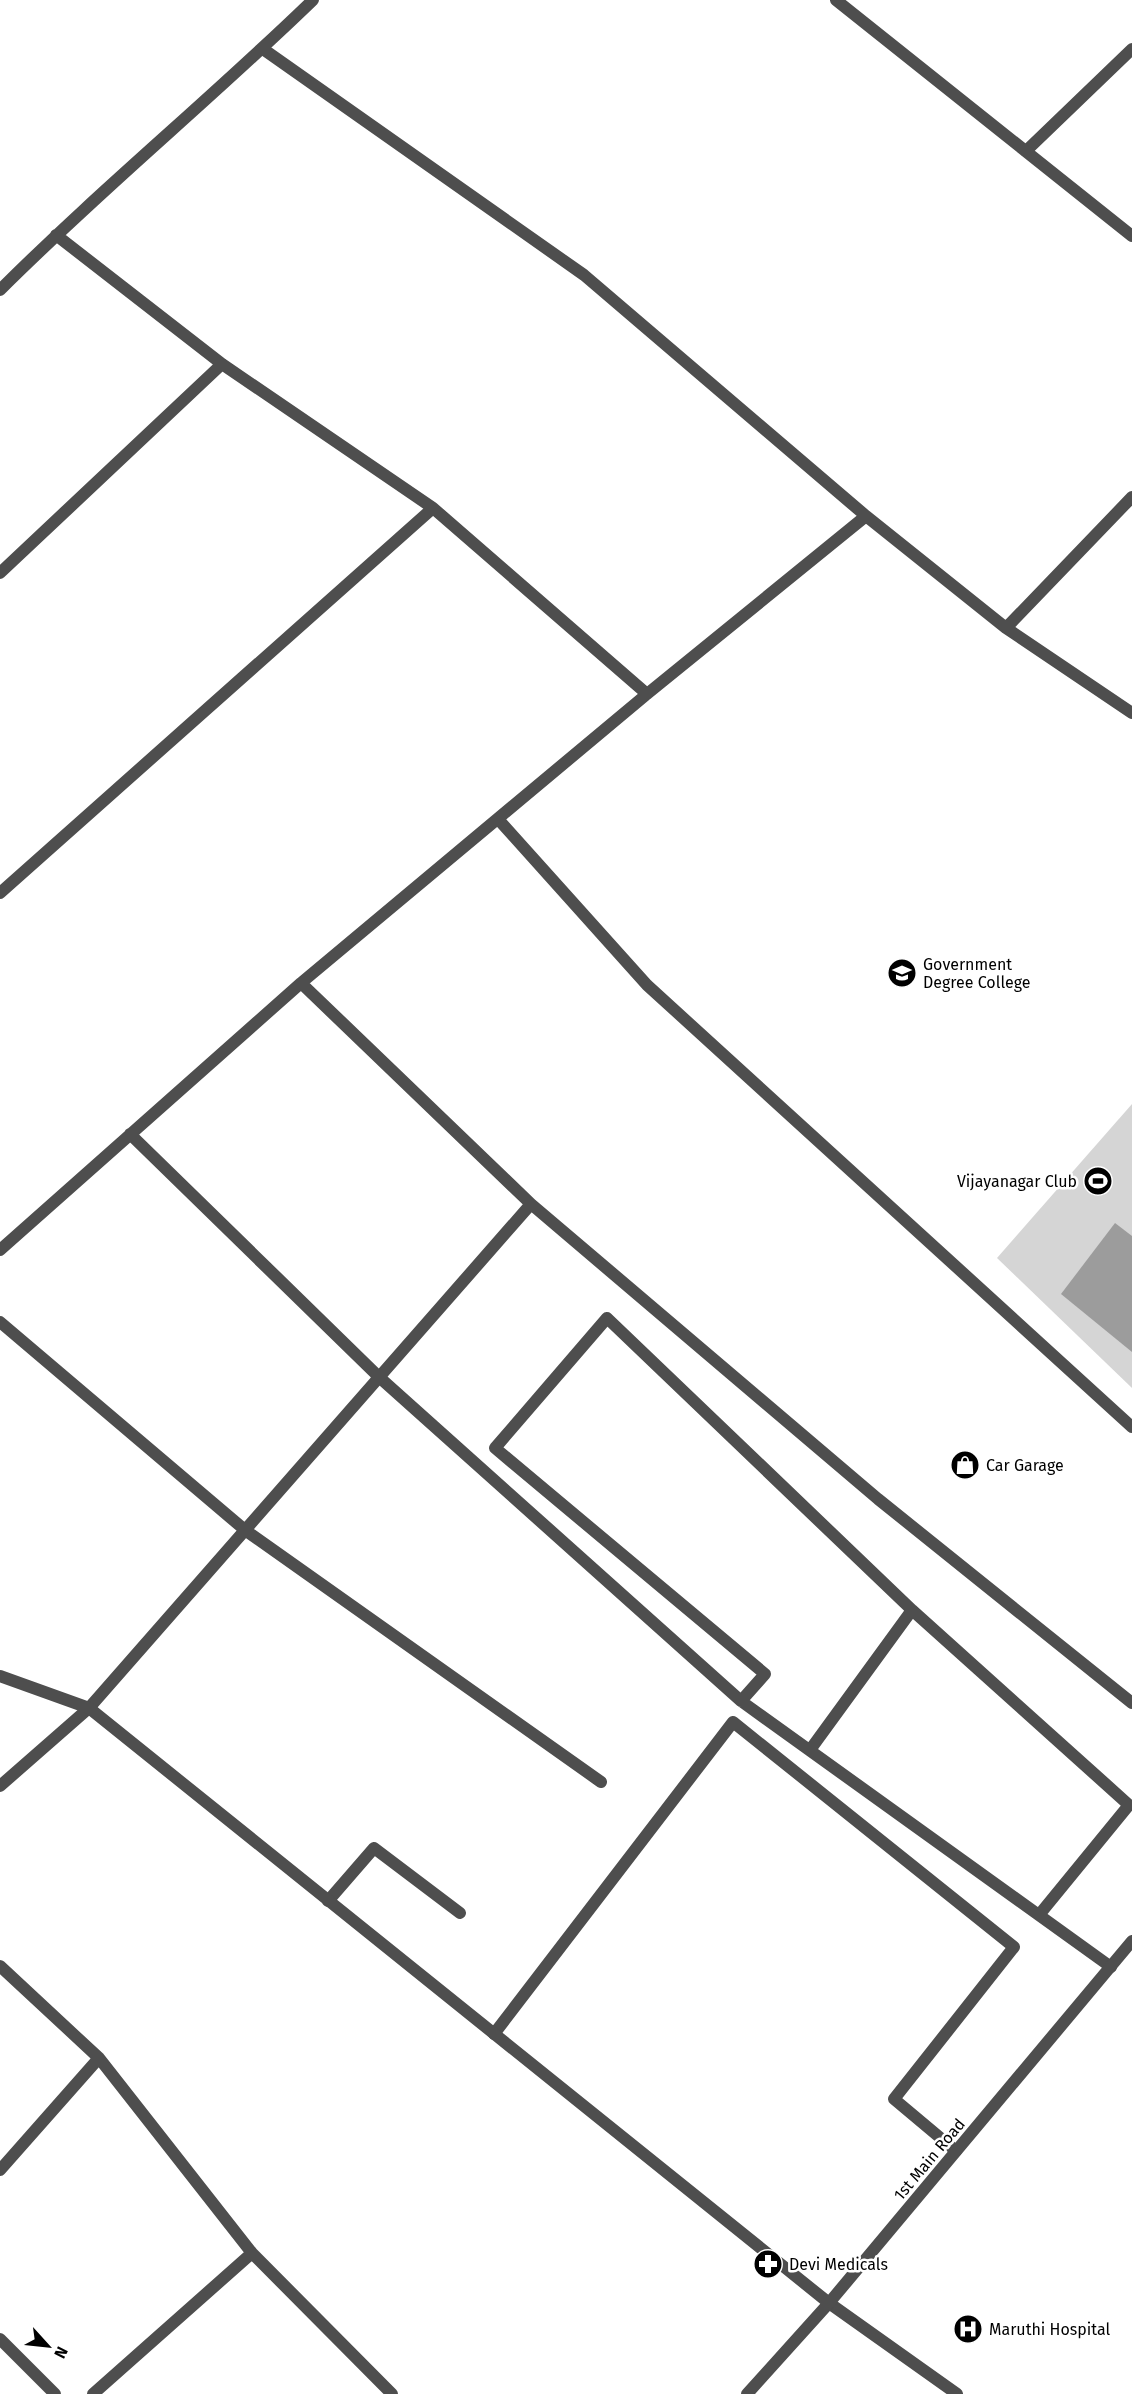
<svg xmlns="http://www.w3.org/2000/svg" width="1132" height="2394" font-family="'Fira Sans',sans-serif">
	<rect width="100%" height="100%" fill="#fff"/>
	<path fill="#d5d5d5" d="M 1132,1104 L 1132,1388 L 997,1258 Z"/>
	<path fill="#9c9c9c" d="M 1115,1223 L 1132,1236 L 1132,1352 L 1061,1294 Z"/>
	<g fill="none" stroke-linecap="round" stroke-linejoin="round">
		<path stroke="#4e4e4e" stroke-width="12" d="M 379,1377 L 741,1701 L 1111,1967
			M 741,1701 L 765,1674 L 495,1448 L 607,1318 L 912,1610 L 1129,1805 L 1039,1915
			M 810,1750 L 912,1610
			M 328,1901 L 374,1848 L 460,1913
			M 494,2034 L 733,1722 L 1014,1947 L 894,2099 L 956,2151"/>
		<path stroke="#4e4e4e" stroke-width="12" d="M 263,49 L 584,275 L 866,516 L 1006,628 L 1132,713
			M 1026,151 L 1132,49
			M 56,235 L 222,364 L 433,508 L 647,694
			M 0,290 C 101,189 211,99 313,0
			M 0,573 L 222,364
			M 1006,628 L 1132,497
			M 498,819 L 647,985 L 1132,1427
			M 0,893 L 433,508
			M 301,983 L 531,1204 L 878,1499 L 1132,1703
			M 130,1134 L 379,1377
			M 0,1250 L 301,983 L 647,694 L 866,516
			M 0,1322 L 245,1530 L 601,1782
			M 0,1786 L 89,1708 L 531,1204
			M 0,1966 L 99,2058 L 252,2253 L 392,2394
			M 0,2170 L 99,2058
			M 829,2303 L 957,2394
			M 0,2339 L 55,2394
			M 93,2394 L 252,2253"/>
		<path stroke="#4e4e4e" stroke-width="12" d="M 836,0 L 1132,236
			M 0,1676 L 89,1708 L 829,2303
			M 747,2394 L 829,2303 L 1132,1941"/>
	</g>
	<defs>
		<g id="university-disc" transform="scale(1.5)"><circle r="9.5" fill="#000" stroke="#fff"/><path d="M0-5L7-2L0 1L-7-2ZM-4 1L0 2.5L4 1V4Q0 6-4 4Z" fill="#fff"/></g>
		<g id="stadium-disc" transform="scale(1.5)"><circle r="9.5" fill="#000" stroke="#fff"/><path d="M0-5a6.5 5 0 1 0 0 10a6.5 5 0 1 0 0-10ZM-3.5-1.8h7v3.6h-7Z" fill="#fff"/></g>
		<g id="shop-disc" transform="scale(1.5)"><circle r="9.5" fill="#000" stroke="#fff"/><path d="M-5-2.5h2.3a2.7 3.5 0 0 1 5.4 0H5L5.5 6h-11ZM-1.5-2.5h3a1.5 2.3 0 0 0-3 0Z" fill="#fff"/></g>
		<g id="pharmacy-disc" transform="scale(1.5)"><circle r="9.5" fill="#000" stroke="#fff"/><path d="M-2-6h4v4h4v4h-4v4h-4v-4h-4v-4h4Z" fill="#fff"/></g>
		<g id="hospital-disc" transform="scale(1.5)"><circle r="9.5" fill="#000" stroke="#fff"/><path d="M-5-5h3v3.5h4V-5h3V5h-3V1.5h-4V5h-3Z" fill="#fff"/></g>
	</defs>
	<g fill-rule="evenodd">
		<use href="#university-disc" x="902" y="973"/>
		<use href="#stadium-disc" x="1098" y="1181"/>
		<use href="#shop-disc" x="965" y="1465"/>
		<use href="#pharmacy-disc" x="768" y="2264"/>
		<use href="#hospital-disc" x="968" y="2329"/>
	</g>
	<g text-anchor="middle" stroke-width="5" stroke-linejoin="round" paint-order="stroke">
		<g font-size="16" fill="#000" stroke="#fff" text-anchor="start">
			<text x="923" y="970">Government<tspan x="923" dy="18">Degree College</tspan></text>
			<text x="1077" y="1187" text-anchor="end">Vijayanagar Club</text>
			<text x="986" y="1471">Car Garage</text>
			<text x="789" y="2270">Devi Medicals</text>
			<text x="989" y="2335">Maruthi Hospital</text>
		</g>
		<g font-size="16" fill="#000" stroke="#fff">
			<text transform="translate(929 2159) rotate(-50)" y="6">1st Main Road</text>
		</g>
	</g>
	<g transform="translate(48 2346) rotate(117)" stroke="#ffffff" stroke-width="4.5" paint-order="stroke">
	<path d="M0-4.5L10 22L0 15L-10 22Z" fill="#000000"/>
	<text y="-9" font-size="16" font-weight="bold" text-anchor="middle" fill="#000000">N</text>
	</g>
</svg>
